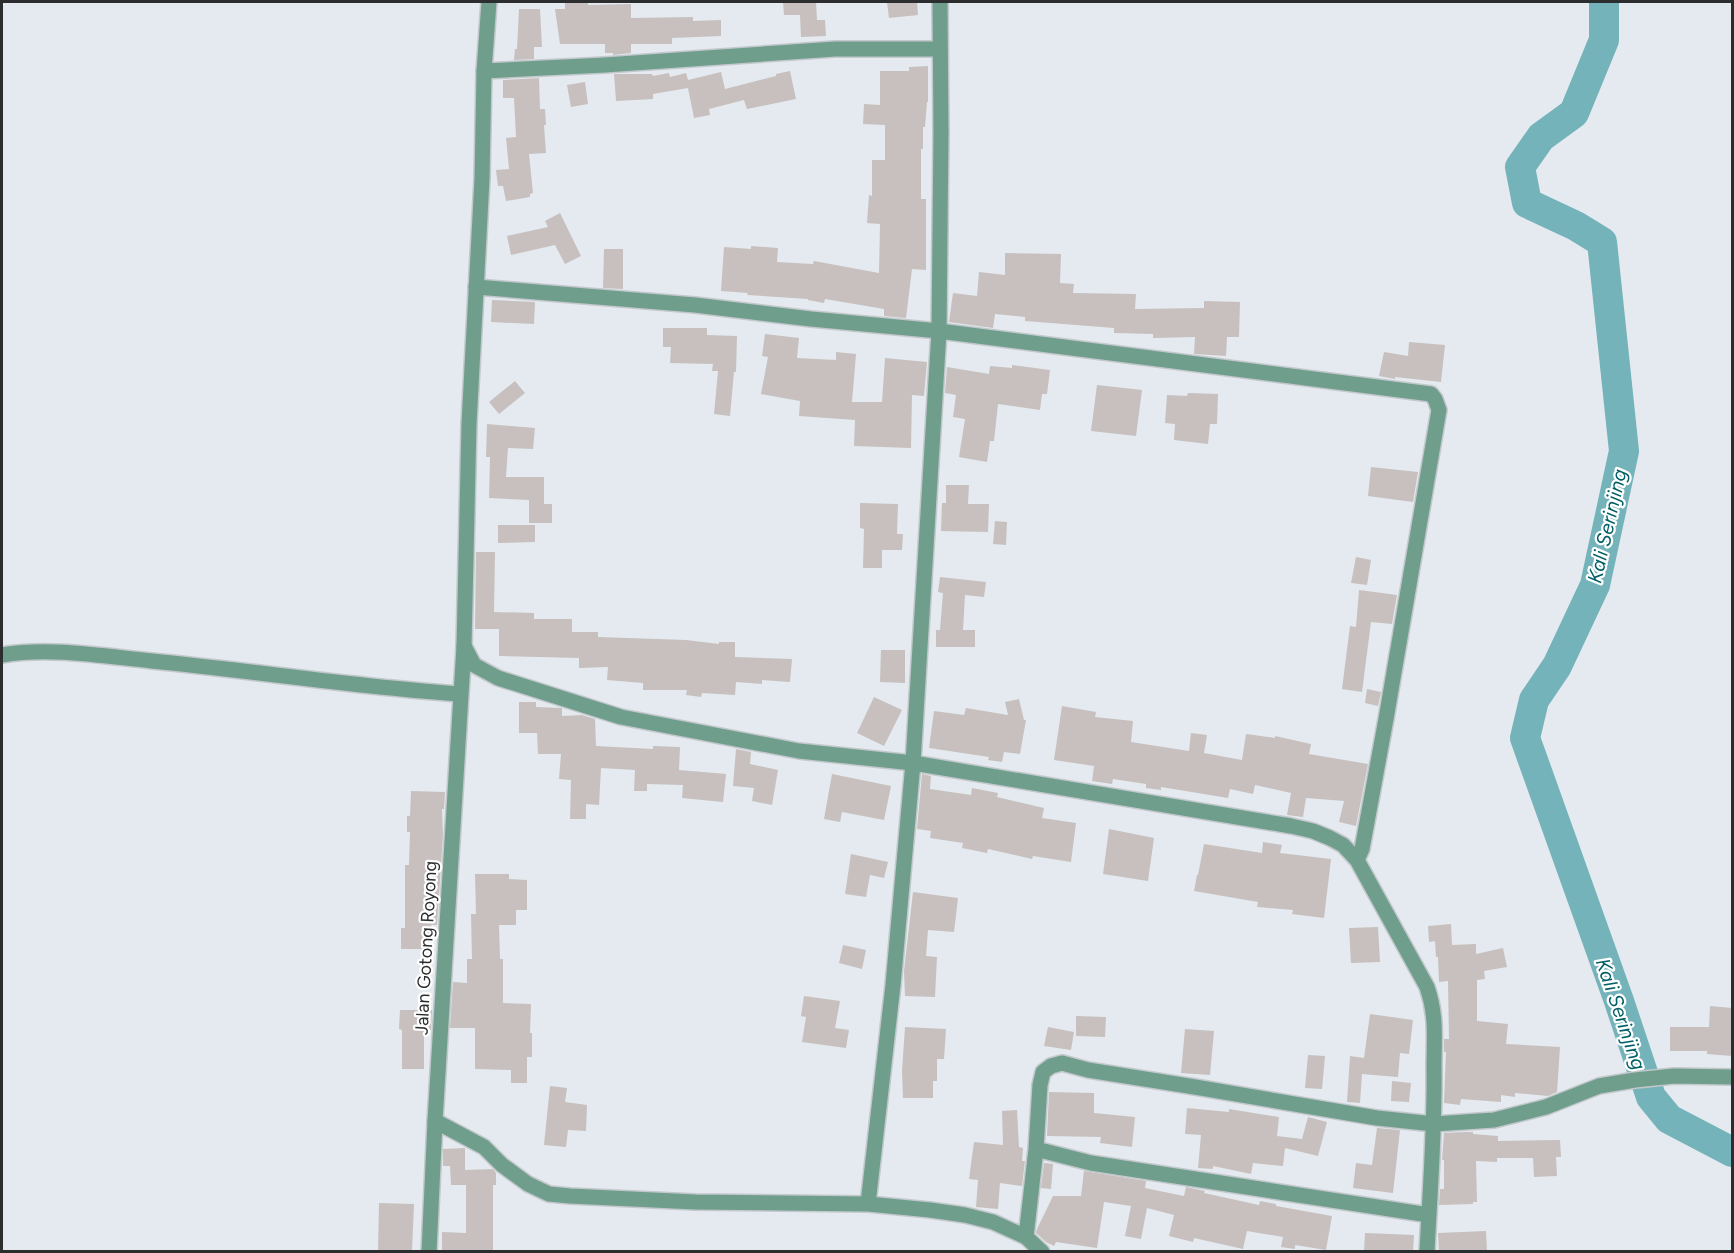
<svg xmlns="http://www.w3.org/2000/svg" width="1734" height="1253" font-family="Figtree,sans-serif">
	<rect width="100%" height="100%" fill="#e4eaef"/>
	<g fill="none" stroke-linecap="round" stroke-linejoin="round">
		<path stroke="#74b3b9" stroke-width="30" d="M 1604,2 L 1604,40 L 1574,113 L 1541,137 L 1520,167 L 1527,203 L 1576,226 L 1602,242 L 1624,451 L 1595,585 L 1557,666 L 1534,700 L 1525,738 L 1619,1001 L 1651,1097 L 1669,1119 L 1732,1152"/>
	</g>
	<path fill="#c7c0be" d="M 565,2 L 588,2 L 588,5 L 631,4 L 631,18 L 693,17 L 693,21 L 721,20 L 721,36 L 672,38 L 672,44 L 631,44 L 631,53 L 613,55 L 613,53 L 605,53 L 605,44 L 560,44 L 555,9 L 565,9 Z
		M 783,2 L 816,2 L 817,20 L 825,20 L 826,36 L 801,37 L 800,15 L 784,15 Z
		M 887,2 L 917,2 L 918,15 L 889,18 Z
		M 519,9 L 540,9 L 542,47 L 534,47 L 534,59 L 514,60 L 515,49 L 517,49 Z
		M 928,66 L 928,102 L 927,102 L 925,127 L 923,127 L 923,149 L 921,149 L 921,199 L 926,199 L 926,270 L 912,269 L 906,318 L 884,316 L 884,309 L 825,299 L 824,303 L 808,300 L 808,299 L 747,295 L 748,293 L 721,291 L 724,247 L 751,249 L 751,246 L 778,248 L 777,262 L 813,264 L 814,261 L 879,273 L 880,224 L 867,223 L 869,195 L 872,196 L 872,160 L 885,160 L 885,125 L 863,124 L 864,104 L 880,105 L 880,71 L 909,71 L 909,67 Z
		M 790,71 L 796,99 L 747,109 L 744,100 L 709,109 L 710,115 L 694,118 L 688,88 L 653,94 L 653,99 L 616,101 L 614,74 L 652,74 L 653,76 L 669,73 L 670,77 L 686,73 L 688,80 L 721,72 L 725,89 L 776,76 L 776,74 Z
		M 539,78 L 540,109 L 545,109 L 546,125 L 544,125 L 546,153 L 529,154 L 533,193 L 530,194 L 530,197 L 506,201 L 503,186 L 498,186 L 496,170 L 509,169 L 506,138 L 516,137 L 514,98 L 503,98 L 503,80 Z
		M 585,82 L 588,104 L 571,107 L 567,85 Z
		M 560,213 L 581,256 L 565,264 L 555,245 L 511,255 L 507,236 L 548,227 L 545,221 Z
		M 604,249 L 623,249 L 623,289 L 603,288 Z
		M 1005,253 L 1061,254 L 1060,283 L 1074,284 L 1073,293 L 1136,294 L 1135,309 L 1204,308 L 1204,301 L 1240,302 L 1239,337 L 1227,337 L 1226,356 L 1194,354 L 1195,337 L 1153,338 L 1153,334 L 1114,333 L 1114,328 L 1025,321 L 1025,317 L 995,314 L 993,328 L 949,322 L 953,293 L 977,296 L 979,272 L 1005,275 Z
		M 492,300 L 535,302 L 534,324 L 491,322 Z
		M 663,328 L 707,328 L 707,335 L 737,336 L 736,372 L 734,372 L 730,416 L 714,414 L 718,371 L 712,371 L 713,364 L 670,363 L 671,347 L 663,347 Z
		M 765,334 L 799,338 L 797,358 L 836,360 L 836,352 L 856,354 L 852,402 L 882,402 L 885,358 L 927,362 L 924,396 L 912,395 L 911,448 L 854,446 L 855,420 L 799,416 L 800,401 L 761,394 L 768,357 L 762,356 Z
		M 1409,342 L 1445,345 L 1441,382 L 1395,377 L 1395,379 L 1379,376 L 1384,352 L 1408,356 Z
		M 1012,365 L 1050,370 L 1047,394 L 1042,394 L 1040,410 L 998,404 L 994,441 L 990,441 L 987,462 L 959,457 L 965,419 L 953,417 L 956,395 L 945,393 L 947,367 L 989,374 L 990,366 L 1012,368 Z
		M 515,381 L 525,393 L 499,414 L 489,402 Z
		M 1097,385 L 1142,390 L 1136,436 L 1091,431 Z
		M 1188,393 L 1218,394 L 1217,424 L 1210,424 L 1208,444 L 1174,440 L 1175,424 L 1165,423 L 1167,395 L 1187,396 Z
		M 487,424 L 535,428 L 533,449 L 508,448 L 506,477 L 544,477 L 544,504 L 552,504 L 552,523 L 529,523 L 529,500 L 489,498 L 490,457 L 486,457 Z
		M 1371,467 L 1418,472 L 1413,502 L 1368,496 Z
		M 946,485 L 969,485 L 968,504 L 989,504 L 988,532 L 941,531 L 942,503 L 946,503 Z
		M 860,503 L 898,504 L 897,534 L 903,534 L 902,550 L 882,550 L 882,568 L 863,568 L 864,529 L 860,528 Z
		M 995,521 L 1007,522 L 1006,545 L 993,544 Z
		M 498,525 L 535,525 L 535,542 L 498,543 Z
		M 476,552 L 495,552 L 494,612 L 534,613 L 534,619 L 572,619 L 572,632 L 598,632 L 598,637 L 686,640 L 719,644 L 719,642 L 735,642 L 735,657 L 792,659 L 790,682 L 762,680 L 762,684 L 736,682 L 735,695 L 702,693 L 701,697 L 686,695 L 687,690 L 643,690 L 643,683 L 607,680 L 608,667 L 579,668 L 579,658 L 499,656 L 499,629 L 475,629 Z
		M 1356,557 L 1371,560 L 1367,585 L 1351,583 Z
		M 940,577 L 986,582 L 984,597 L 965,595 L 963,630 L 975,630 L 975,647 L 936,647 L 936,630 L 940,630 L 943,593 L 938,592 Z
		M 1359,590 L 1397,595 L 1392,624 L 1371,622 L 1362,692 L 1342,689 L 1350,626 L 1356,627 Z
		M 881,650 L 905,650 L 905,683 L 880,682 Z
		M 1367,689 L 1381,692 L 1378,706 L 1365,703 Z
		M 874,697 L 902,710 L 884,746 L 857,733 Z
		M 1019,699 L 1024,720 L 1026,720 L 1020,754 L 1004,752 L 1002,762 L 988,760 L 989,757 L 929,748 L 934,711 L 964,715 L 966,708 L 1008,715 L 1005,702 Z
		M 519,702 L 536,702 L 536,707 L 562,708 L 562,716 L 582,715 L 595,719 L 596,746 L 653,749 L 653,746 L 680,747 L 679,770 L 726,774 L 723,802 L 682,798 L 683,785 L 647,784 L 647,791 L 634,791 L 635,770 L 601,768 L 599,805 L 586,804 L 586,819 L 570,819 L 571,780 L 559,779 L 561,754 L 538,754 L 537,733 L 519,733 Z
		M 1062,706 L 1096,712 L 1095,717 L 1133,721 L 1131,742 L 1189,751 L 1191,733 L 1207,735 L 1204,753 L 1242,760 L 1246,734 L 1275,738 L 1275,736 L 1311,744 L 1309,754 L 1368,764 L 1356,826 L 1339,822 L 1344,801 L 1306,798 L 1303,817 L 1287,815 L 1291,793 L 1255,785 L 1253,794 L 1230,789 L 1228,798 L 1161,787 L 1161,790 L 1146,788 L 1146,784 L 1113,779 L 1112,784 L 1092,781 L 1094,766 L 1054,760 Z
		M 736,749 L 751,752 L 750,764 L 778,770 L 772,805 L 752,801 L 754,788 L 733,786 Z
		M 832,774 L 891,786 L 884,820 L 842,812 L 840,822 L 824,819 Z
		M 922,774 L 931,776 L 930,789 L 971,795 L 972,788 L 998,793 L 997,797 L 1044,808 L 1042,818 L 1076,823 L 1071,862 L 1033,856 L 1032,859 L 988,849 L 987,853 L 962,848 L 963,843 L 930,838 L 931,831 L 917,829 Z
		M 411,791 L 445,792 L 444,809 L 442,809 L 443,835 L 437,925 L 431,925 L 431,949 L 401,949 L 401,928 L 405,928 L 405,865 L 409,865 L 410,832 L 407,832 L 407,816 L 410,816 Z
		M 1109,829 L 1154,838 L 1148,881 L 1103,874 Z
		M 1263,842 L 1282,845 L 1280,853 L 1331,859 L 1324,918 L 1292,914 L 1293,910 L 1257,907 L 1258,902 L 1194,891 L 1197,875 L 1198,875 L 1204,844 L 1262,853 Z
		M 851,854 L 888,862 L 884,878 L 870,875 L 866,897 L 845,894 Z
		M 475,874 L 509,874 L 509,879 L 527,880 L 527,910 L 516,910 L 516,925 L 499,925 L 500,959 L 503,959 L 503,1003 L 531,1004 L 530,1033 L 532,1033 L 532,1057 L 527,1057 L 527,1083 L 511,1083 L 511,1070 L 475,1069 L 475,1028 L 450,1028 L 453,982 L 467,983 L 467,959 L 472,959 L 471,914 L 476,914 Z
		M 913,892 L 958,898 L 954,932 L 928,930 L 926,956 L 937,957 L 935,997 L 905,996 L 904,971 Z
		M 1451,924 L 1452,945 L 1476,944 L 1476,954 L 1503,948 L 1507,967 L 1484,971 L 1485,979 L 1477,980 L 1477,1021 L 1508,1024 L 1506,1044 L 1560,1047 L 1557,1092 L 1548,1096 L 1515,1093 L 1515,1097 L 1501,1095 L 1501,1102 L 1461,1099 L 1460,1105 L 1444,1103 L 1446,1052 L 1444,1052 L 1444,1039 L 1449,1039 L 1448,981 L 1439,982 L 1438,957 L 1436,957 L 1435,941 L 1429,942 L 1428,926 Z
		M 1378,927 L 1380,962 L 1351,963 L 1349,928 Z
		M 843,945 L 866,950 L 862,969 L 839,963 Z
		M 804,996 L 840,1001 L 835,1028 L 849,1030 L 846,1048 L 802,1042 L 806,1017 L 801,1016 Z
		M 1710,1006 L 1732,1008 L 1732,1056 L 1707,1054 L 1707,1051 L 1670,1051 L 1670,1027 L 1709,1027 Z
		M 400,1010 L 432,1010 L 431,1030 L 424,1030 L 424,1069 L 402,1069 L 402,1030 L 399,1029 Z
		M 1370,1014 L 1413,1020 L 1409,1054 L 1400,1053 L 1398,1077 L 1362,1074 L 1360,1103 L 1347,1102 L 1350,1056 L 1364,1058 Z
		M 1076,1016 L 1106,1017 L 1105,1037 L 1076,1036 Z
		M 905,1027 L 946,1029 L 944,1059 L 937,1059 L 937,1081 L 933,1081 L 933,1098 L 903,1098 L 902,1071 Z
		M 1048,1027 L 1074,1032 L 1071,1050 L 1044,1046 Z
		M 1185,1029 L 1214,1031 L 1210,1075 L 1181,1073 Z
		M 1308,1055 L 1325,1056 L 1322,1089 L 1305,1088 Z
		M 1392,1081 L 1411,1083 L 1409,1102 L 1391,1101 Z
		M 550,1086 L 567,1088 L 565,1102 L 587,1105 L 586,1131 L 568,1130 L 566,1147 L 544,1145 Z
		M 1049,1092 L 1094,1093 L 1094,1113 L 1135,1117 L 1132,1147 L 1100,1143 L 1101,1137 L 1047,1136 Z
		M 1187,1108 L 1229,1112 L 1229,1109 L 1279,1117 L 1277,1136 L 1302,1139 L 1308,1117 L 1327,1122 L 1318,1156 L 1285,1148 L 1283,1166 L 1253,1163 L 1251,1174 L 1213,1166 L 1213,1169 L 1198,1168 L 1201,1135 L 1185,1134 Z
		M 1017,1110 L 1019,1147 L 1023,1148 L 1022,1161 L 1025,1161 L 1022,1186 L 1000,1183 L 998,1209 L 976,1207 L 978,1180 L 969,1179 L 974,1142 L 1003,1145 L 1002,1111 Z
		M 1377,1128 L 1400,1130 L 1393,1193 L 1353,1188 L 1356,1163 L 1372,1165 Z
		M 1466,1132 L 1473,1132 L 1473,1134 L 1498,1136 L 1498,1141 L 1560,1140 L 1561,1157 L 1556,1157 L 1557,1176 L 1534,1177 L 1533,1158 L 1497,1158 L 1497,1162 L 1476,1161 L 1477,1202 L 1473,1202 L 1473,1204 L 1439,1205 L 1440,1189 L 1444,1189 L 1444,1160 L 1442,1160 L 1444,1133 Z
		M 465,1148 L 465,1170 L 493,1169 L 496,1173 L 496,1185 L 493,1185 L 493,1251 L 442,1251 L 442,1232 L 466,1233 L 466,1185 L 451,1185 L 450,1166 L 443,1166 L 443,1149 Z
		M 1044,1163 L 1053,1164 L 1051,1189 L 1041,1188 Z
		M 1084,1171 L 1146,1181 L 1145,1188 L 1184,1196 L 1186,1187 L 1205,1191 L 1204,1193 L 1259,1205 L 1260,1201 L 1276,1204 L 1276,1206 L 1332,1216 L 1326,1250 L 1295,1245 L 1295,1249 L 1281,1247 L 1283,1237 L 1247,1231 L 1243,1249 L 1194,1238 L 1193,1242 L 1169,1236 L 1174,1215 L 1147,1208 L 1141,1239 L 1125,1236 L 1131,1206 L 1104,1202 L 1097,1248 L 1056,1242 L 1054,1246 L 1046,1242 L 1036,1233 L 1037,1229 L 1053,1196 L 1081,1196 Z
		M 379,1203 L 414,1204 L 412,1251 L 378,1251 Z
		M 1486,1231 L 1487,1251 L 1439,1251 L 1438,1233 Z
		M 1365,1233 L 1414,1235 L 1413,1251 L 1364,1251 Z"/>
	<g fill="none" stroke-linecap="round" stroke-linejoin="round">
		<g stroke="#c3c8cc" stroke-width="18">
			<path id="minor" d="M 484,71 L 605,65 L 835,49 L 940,49
				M 476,287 L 695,305 L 811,319 L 939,331 L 1431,394 L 1435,399 L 1439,410 L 1386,719 L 1362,849 L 1357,860
				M 464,646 L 474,665 L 498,678 L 621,717 L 799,751 L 913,763 L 1291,826 L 1313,831 L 1330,838 L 1343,845 L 1357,860 L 1427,987 C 1437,1016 1434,1038 1434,1068 C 1435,1129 1430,1190 1427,1252
				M 2,655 C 51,647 102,656 152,661 C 255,671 357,687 460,694
				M 435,1121 L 484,1147 L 502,1165 L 528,1184 L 549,1194 L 570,1196 L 695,1202 L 868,1204 L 930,1210 L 965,1215 L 993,1222 L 1026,1237 L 1042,1252
				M 1036,1149 L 1091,1163 L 1429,1215
				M 868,1204 L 893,985 L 913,763 L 939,331 L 941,133 L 940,2
				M 1026,1237 L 1036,1149 L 1040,1085 L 1043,1072 L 1051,1066 L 1062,1063 L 1088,1070 L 1195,1087 L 1377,1118 L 1434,1124 L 1494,1120 L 1546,1107 L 1599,1086 L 1635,1080 L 1674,1076 L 1732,1077"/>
		</g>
		<g stroke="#c3c8cc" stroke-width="18">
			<path id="tertiary" d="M 429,1252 L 435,1121 L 464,646 L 469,424 L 482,179 L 484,71 L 489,2"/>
		</g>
		<use href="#minor" stroke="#709e8d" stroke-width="15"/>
		<use href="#tertiary" stroke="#709e8d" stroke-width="15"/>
	</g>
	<g text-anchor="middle" stroke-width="4.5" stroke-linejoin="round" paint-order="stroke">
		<g font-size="18" fill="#2b2d2f" stroke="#fff">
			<text transform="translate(426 948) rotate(-87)" y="6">Jalan Gotong Royong</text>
		</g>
		<g font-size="20" font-style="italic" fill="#005f66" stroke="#fff">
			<text transform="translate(1607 526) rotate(-77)" y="7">Kali Serinjing</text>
			<text transform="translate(1621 1014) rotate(71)" y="7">Kali Serinjing</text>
		</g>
	</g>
	<rect width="1734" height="1253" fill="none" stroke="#2b2d2f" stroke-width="6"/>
</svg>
